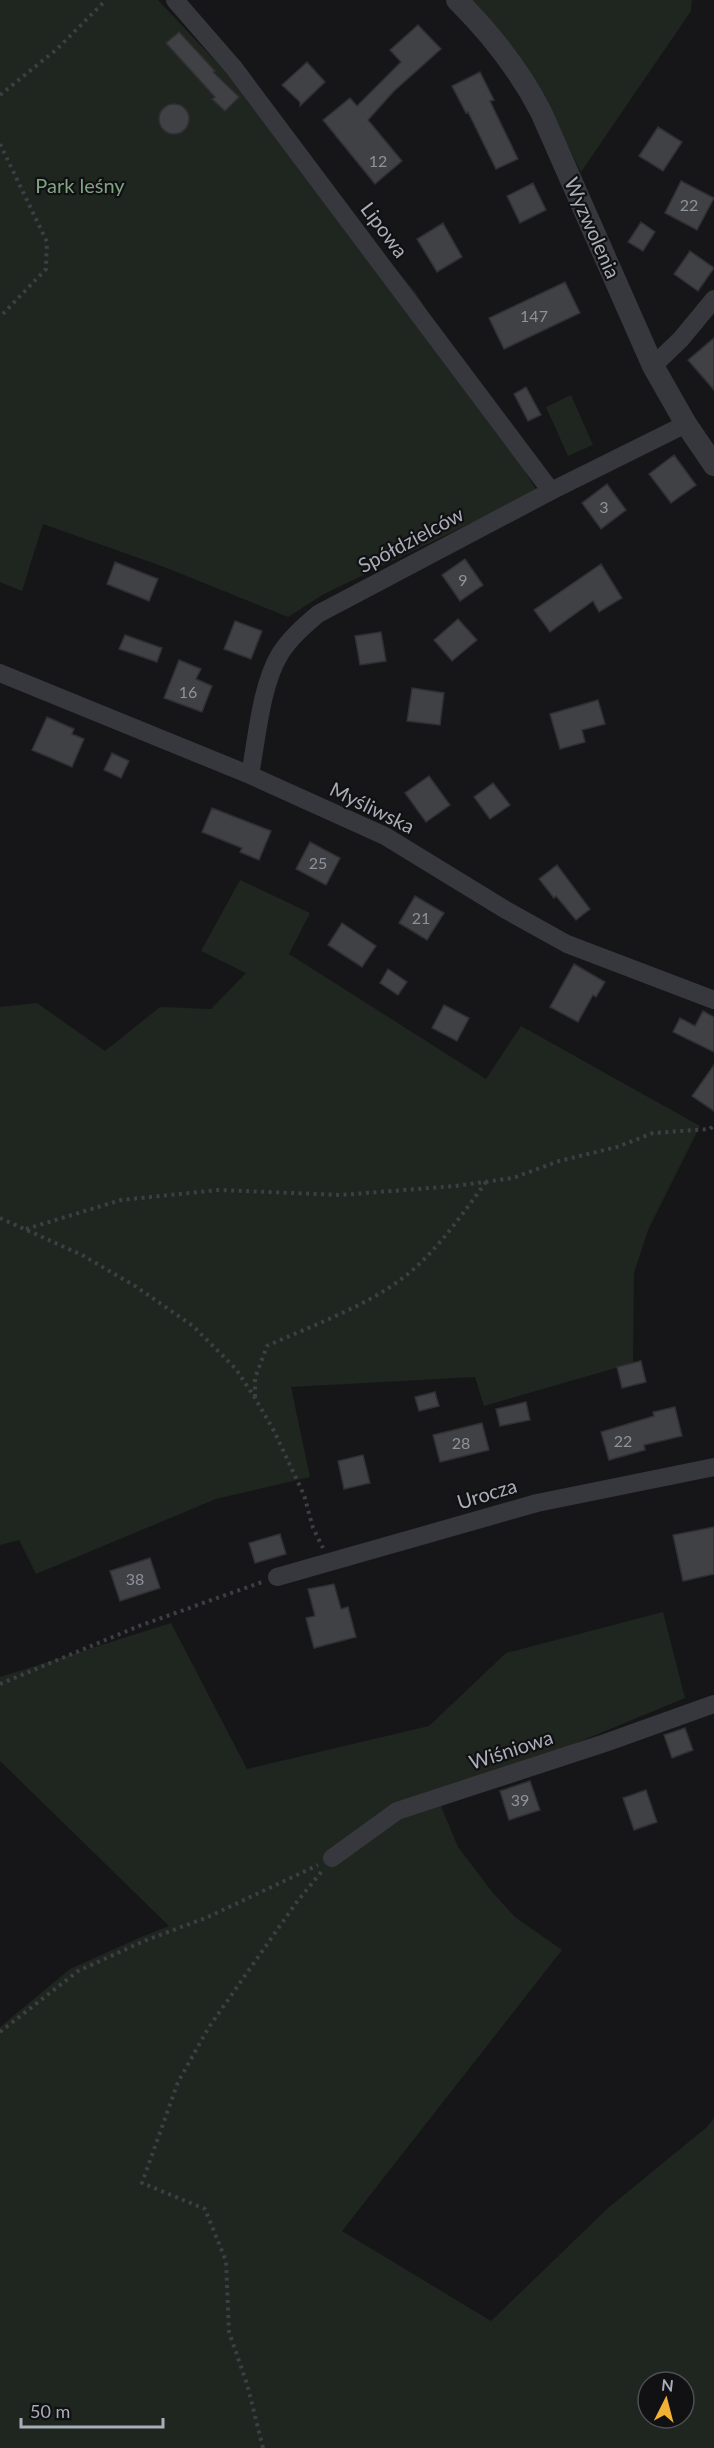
<svg xmlns="http://www.w3.org/2000/svg" width="714" height="2448" font-family="Lato,sans-serif">
	<rect width="100%" height="100%" fill="#161618"/>
	<path fill="#1e261f" fill-rule="evenodd" d="M 0,0 L 158,0 L 258,106 L 416,293 L 537,491 L 324,594 L 288,617 L 164,567 L 43,524 L 22,591 L 0,582 Z
		M 469,0 L 692,0 L 691,11 L 581,172 L 550,111 Z
		M 571,395 L 593,445 L 568,456 L 546,407 Z
		M 240,880 L 310,913 L 289,954 L 486,1079 L 521,1026 L 700,1126 L 648,1230 L 634,1273 L 633,1363 L 484,1406 L 475,1377 L 291,1387 L 310,1477 L 216,1499 L 36,1574 L 19,1540 L 0,1545 L 0,1007 L 37,1003 L 105,1051 L 160,1007 L 211,1009 L 246,973 L 201,951 Z
		M 663,1612 L 685,1698 L 528,1763 L 435,1792 L 458,1847 L 493,1893 L 515,1917 L 562,1950 L 342,2231 L 491,2321 L 608,2208 L 707,2127 L 714,2118 L 714,2448 L 0,2448 L 0,2027 L 70,1969 L 141,1937 L 169,1926 L 0,1761 L 0,1677 L 171,1623 L 247,1769 L 429,1726 L 506,1653 ZM 648,2382 L 684,2382 L 684,2418 L 648,2418 Z"/>
	<path fill="#404145" stroke="#303034" stroke-width="1.5" d="M 418,25 L 441,49 L 394,91 L 368,120 L 402,161 L 375,184 L 323,120 L 350,98 L 357,106 L 401,62 L 390,50 Z
		M 179,32 L 215,71 L 213,72 L 239,97 L 225,111 L 212,99 L 215,97 L 166,43 Z
		M 307,62 L 325,82 L 300,106 L 300,102 L 282,85 Z
		M 480,72 L 494,100 L 490,101 L 518,159 L 496,169 L 468,112 L 466,113 L 452,86 Z
		M159 119a15 15 0 1 1 30 0a15 15 0 1 1-30 0Z
		M 658,127 L 682,142 L 663,171 L 639,156 Z
		M 681,181 L 714,198 L 697,230 L 665,213 Z
		M 533,183 L 546,210 L 520,223 L 507,196 Z
		M 641,222 L 655,232 L 643,251 L 628,242 Z
		M 443,223 L 462,257 L 437,272 L 417,239 Z
		M 690,251 L 714,268 L 698,291 L 674,274 Z
		M 565,282 L 580,313 L 504,349 L 489,318 Z
		M 714,338 L 714,390 L 688,360 Z
		M 526,387 L 541,415 L 528,421 L 514,394 Z
		M 674,455 L 696,485 L 671,503 L 649,474 Z
		M 607,484 L 626,510 L 601,529 L 582,503 Z
		M 465,559 L 483,585 L 460,601 L 442,575 Z
		M 115,562 L 158,579 L 149,601 L 107,584 Z
		M 601,564 L 622,598 L 599,612 L 593,601 L 550,632 L 534,610 Z
		M 458,619 L 477,640 L 452,661 L 434,640 Z
		M 235,621 L 262,631 L 251,659 L 224,649 Z
		M 381,632 L 386,661 L 360,665 L 355,636 Z
		M 125,635 L 162,648 L 157,662 L 119,649 Z
		M 179,660 L 201,669 L 196,679 L 212,686 L 202,712 L 164,698 Z
		M 412,688 L 444,693 L 440,725 L 407,721 Z
		M 598,700 L 605,724 L 582,730 L 585,742 L 560,749 L 550,714 Z
		M 47,717 L 74,729 L 72,734 L 84,739 L 72,767 L 32,750 Z
		M 112,753 L 129,761 L 121,778 L 104,770 Z
		M 429,776 L 450,805 L 426,822 L 405,793 Z
		M 493,783 L 510,805 L 490,819 L 474,797 Z
		M 212,808 L 271,831 L 259,860 L 240,852 L 242,848 L 202,832 Z
		M 310,842 L 340,858 L 326,885 L 296,869 Z
		M 557,865 L 590,909 L 576,920 L 556,896 L 554,898 L 539,879 Z
		M 415,896 L 444,913 L 427,940 L 399,923 Z
		M 342,923 L 376,946 L 362,967 L 328,945 Z
		M 574,964 L 605,982 L 596,997 L 593,995 L 578,1022 L 550,1007 Z
		M 388,969 L 407,982 L 398,995 L 380,983 Z
		M 444,1005 L 469,1018 L 457,1041 L 432,1028 Z
		M 703,1011 L 714,1017 L 714,1052 L 673,1032 L 680,1018 L 695,1026 Z
		M 714,1065 L 714,1111 L 692,1096 Z
		M 641,1361 L 646,1382 L 622,1388 L 617,1367 Z
		M 435,1392 L 439,1406 L 419,1411 L 415,1397 Z
		M 526,1402 L 530,1420 L 500,1426 L 496,1409 Z
		M 675,1407 L 682,1436 L 644,1445 L 645,1450 L 609,1460 L 601,1432 L 654,1416 L 653,1412 Z
		M 482,1423 L 489,1450 L 440,1462 L 433,1435 Z
		M 363,1455 L 370,1483 L 344,1489 L 338,1461 Z
		M 714,1527 L 714,1574 L 683,1581 L 673,1535 Z
		M 280,1534 L 286,1554 L 255,1563 L 249,1543 Z
		M 150,1558 L 160,1588 L 120,1601 L 110,1571 Z
		M 334,1584 L 341,1609 L 348,1607 L 356,1637 L 314,1648 L 306,1618 L 315,1616 L 308,1589 Z
		M 685,1728 L 693,1750 L 672,1758 L 664,1735 Z
		M 530,1781 L 540,1810 L 509,1820 L 500,1791 Z
		M 646,1790 L 657,1822 L 634,1830 L 623,1798 Z"/>
	<g fill="none" stroke-linecap="round" stroke-linejoin="round">
		<path stroke="#3d3f44" stroke-width="4" stroke-dasharray="3 4.5" stroke-linecap="butt" d="M 0,95 L 57,49 L 106,0
			M 0,144 L 47,242 L 46,269 L 0,317
			M 0,1218 L 82,1255 L 135,1286 L 193,1326 L 236,1369 L 255,1398 L 274,1431 L 304,1495 L 313,1528 L 323,1548
			M 26,1229 L 121,1200 L 219,1190 L 341,1195 L 455,1186 L 513,1178 L 559,1161 L 617,1147 L 653,1133 L 710,1129 L 714,1125
			M 255,1397 L 255,1378 L 267,1346 C 315,1324 377,1303 416,1267 C 443,1242 464,1212 486,1182
			M 0,1684 L 139,1626 L 262,1582
			M 0,2032 L 78,1971 L 144,1941 L 208,1917 L 318,1865
			M 263,2448 L 247,2384 L 229,2332 L 226,2261 L 205,2209 L 142,2183 L 178,2082 L 209,2027 L 296,1903 L 322,1871"/>
		<path stroke="#37383d" stroke-width="18" d="M 175,0 L 234,68 L 551,491
			M 653,366 L 681,339 L 714,299
			M 0,673 L 250,775 L 385,836 L 506,910 L 567,944 L 714,1000
			M 250,775 C 257,738 261,685 280,654 C 290,638 304,626 318,614 L 551,491 L 686,424
			M 277,1577 L 537,1503 L 714,1467
			M 332,1858 L 397,1811 L 605,1743 L 714,1704"/>
		<path stroke="#37383d" stroke-width="22" d="M 457,0 C 491,34 519,69 541,112 L 653,366 L 686,424 L 714,465"/>
	</g>
	<g text-anchor="middle" stroke-width="4.5" stroke-linejoin="round" paint-order="stroke">
		<g font-size="16" fill="#8e929b">
			<text x="378" y="167">12</text>
			<text x="689" y="211">22</text>
			<text x="534" y="322">147</text>
			<text x="604" y="513">3</text>
			<text x="463" y="586">9</text>
			<text x="188" y="698">16</text>
			<text x="318" y="869">25</text>
			<text x="421" y="924">21</text>
			<text x="623" y="1447">22</text>
			<text x="461" y="1449">28</text>
			<text x="135" y="1585">38</text>
			<text x="520" y="1806">39</text>
		</g>
		<g font-size="20" fill="#7fa381" stroke="#111113">
			<text x="80" y="193">Park leśny</text>
		</g>
		<g font-size="20" fill="#a8adb8" stroke="#111113">
			<text transform="translate(592 228) rotate(66)" y="7">Wyzwolenia</text>
			<text transform="translate(384 230) rotate(53)" y="7">Lipowa</text>
			<text transform="translate(411 540) rotate(-28)" y="7">Spółdzielców</text>
			<text transform="translate(372 808) rotate(26)" y="7">Myśliwska</text>
			<text transform="translate(487 1494) rotate(-17)" y="7">Urocza</text>
			<text transform="translate(511 1750) rotate(-18)" y="7">Wiśniowa</text>
		</g>
	</g>
	<g transform="translate(666 2400) rotate(6)"><circle r="28" fill="#111113" stroke="#4d4f55" stroke-width="1.5"/>
	<path d="M0-4.5L10 22L0 15L-10 22Z" fill="#f2b134"/>
	<text y="-9" font-size="16" font-weight="bold" text-anchor="middle" fill="#a8adb8">N</text>
	</g>
	<path d="M21 2418v9h142v-9" fill="none" stroke="#a8adb8" stroke-width="3"/>
	<text x="30" y="2418" font-size="18" fill="#a8adb8" stroke="#111113" stroke-width="4.5" paint-order="stroke">50 m</text>
</svg>
